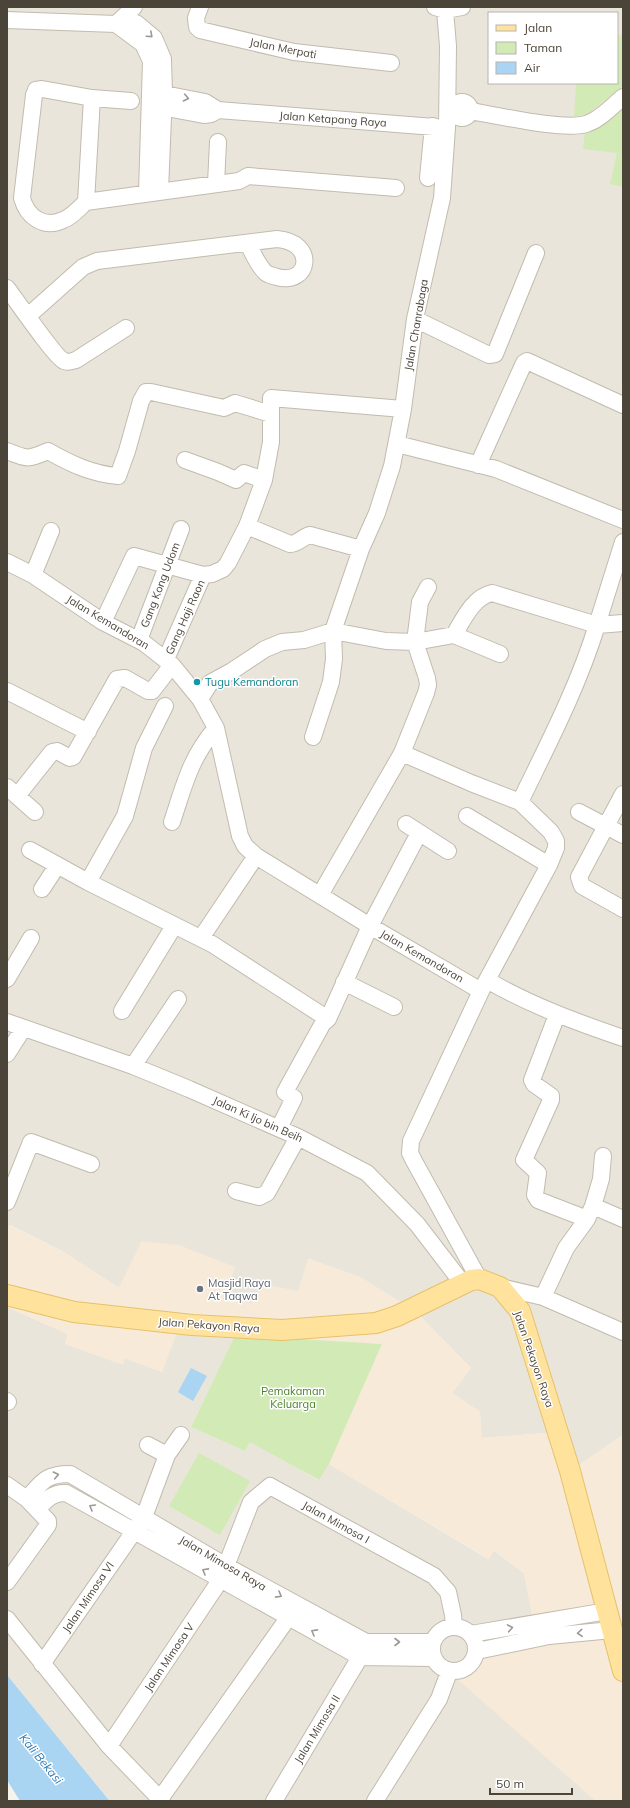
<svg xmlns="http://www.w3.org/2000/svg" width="630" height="1808" font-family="Mulish,sans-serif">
	<rect width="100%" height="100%" fill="#f6f3ec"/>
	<path fill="#eae5da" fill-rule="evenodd" d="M 7,7 L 623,7 L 623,1435 L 570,1471 L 558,1432 L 481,1438 L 480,1412 L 452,1393 L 471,1368 L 415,1311 L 360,1277 L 309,1259 L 298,1292 L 263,1284 L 251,1304 L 226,1295 L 142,1241 L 119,1288 L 62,1251 L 10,1225 L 7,1230 ZM 489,13 L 617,13 L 617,83 L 489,83 Z
		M 7,1307 L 68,1334 L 65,1344 L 123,1364 L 124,1358 L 162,1372 L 176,1333 L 235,1335 L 191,1427 L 245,1451 L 250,1441 L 318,1480 L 329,1464 L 488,1559 L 493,1550 L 524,1573 L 534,1624 L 607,1611 L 611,1628 L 474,1660 L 467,1668 L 459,1672 L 450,1672 L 596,1801 L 110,1801 L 7,1675 Z"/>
	<path fill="#f7ead8" d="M 9,1225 L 62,1251 L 119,1288 L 142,1241 L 179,1245 L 235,1267 L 226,1295 L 251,1304 L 263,1284 L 298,1291 L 308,1259 L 360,1277 L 415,1311 L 471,1368 L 452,1393 L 480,1412 L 482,1438 L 559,1432 L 571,1470 L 623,1435 L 623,1801 L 596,1801 L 449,1672 L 459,1672 L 467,1668 L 474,1660 L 477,1651 L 611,1630 L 607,1611 L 534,1624 L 524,1573 L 494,1550 L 489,1559 L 329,1464 L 382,1344 L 177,1333 L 162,1372 L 124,1358 L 123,1365 L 65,1344 L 68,1334 L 7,1307 L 7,1230 Z"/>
	<path fill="#d2eab5" d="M 623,34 L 623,86 L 587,114 L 574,117 L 576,83 L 617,83 L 617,37 Z
		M 623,97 L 623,187 L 610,184 L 617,153 L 583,149 L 586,124 Z
		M 235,1335 L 382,1344 L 329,1464 L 319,1480 L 250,1442 L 245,1451 L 191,1427 Z
		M 199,1453 L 250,1481 L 220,1535 L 169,1506 Z"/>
	<path fill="#a9d4f2" d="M 191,1368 L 207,1376 L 193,1401 L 178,1392 Z
		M 7,1675 L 108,1799 L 110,1801 L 20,1801 L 7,1780 Z"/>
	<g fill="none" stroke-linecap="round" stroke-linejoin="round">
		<g stroke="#c2bbae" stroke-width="18">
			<path id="minor" d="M 200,7 L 196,18 L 197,27 L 200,30 L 294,52 L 391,63
				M 435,7 L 445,10 L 462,7
				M 7,20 L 116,24 L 136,23 L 154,38 L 163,59 L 164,93 L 160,191
				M 116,24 L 143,44 L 151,61 L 147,193
				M 116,24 L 134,7
				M 154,92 L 205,102 L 218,110
				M 131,101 L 92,98 L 42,89 L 36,90 L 34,95 L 22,198 C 27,217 44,229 63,220 C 72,217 79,208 86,202 L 239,181 L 248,176 L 396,188
				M454 110a8 8 0 1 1 16 0a8 8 0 1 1-16 0Z
				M 150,105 L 204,115 L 211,114 L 218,110 L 447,128
				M 470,111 C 496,115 563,131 586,124 C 600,120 612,106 623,97
				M 428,178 L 433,126
				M 216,184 L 218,142
				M 86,202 L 92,98
				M 7,288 C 16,300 55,357 64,361 C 69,363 72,361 76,360 L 126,328
				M 28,316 L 83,267 L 97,261 L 277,239 C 317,242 310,286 277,277 C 273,276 269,275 266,273 C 258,266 253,253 248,244
				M 415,319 L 489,355 L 495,354 L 536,253
				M 397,444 L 496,469 L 623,520
				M 7,451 C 26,459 28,460 48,451 C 71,464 92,474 118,476 L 127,451 L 141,401 L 146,392 L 151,392 L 224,408 L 235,403 L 271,414
				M 185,460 L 218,472 L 236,480 L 244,473 L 264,480
				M 478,465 L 524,363 L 527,361 L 623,405
				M 247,526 L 290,544 C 298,544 302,537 310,535 L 361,549
				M 7,562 L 33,575 L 103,622 L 144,643 L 172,665 L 200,699 L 216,728 L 240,836 L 245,846 L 256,856 L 370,926 L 481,991
				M 33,575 L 51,531
				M 103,622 L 134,556 L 203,575 L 212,574 L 223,569 L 228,563 L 247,526 L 264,480 L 271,442 L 271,398 L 403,409
				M 454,635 L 500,654
				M 139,640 L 181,529
				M 166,659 L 203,575
				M 7,691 L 88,732
				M 200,699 L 210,683 L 232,671 L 265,649 L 282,642 L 304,640 L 333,631 L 386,641 L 415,642 L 454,635 C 463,620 473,597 492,593 L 597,625 L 623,542
				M 313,737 L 331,682 L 334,659 L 333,631 L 361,549 L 377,513 L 392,466 L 403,409 L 415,319 L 442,198 L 447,128 L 448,46 L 445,10
				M 402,753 L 471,783 L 520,802 L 551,832 L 556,841 L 556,848 L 549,865 L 481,991 L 411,1141 L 410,1153 L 414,1161 L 479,1279
				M 7,787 L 35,812
				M 623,794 L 579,877 L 582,886 L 623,909
				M 17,796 L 52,752 L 57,751 L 70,758 L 73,757 L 117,679 L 125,678 L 148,691 L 152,691 L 172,665
				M 520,802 C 548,744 578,687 597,625 L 623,623
				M 579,812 L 623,835
				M 467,816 L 549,865
				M 172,822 C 184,786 190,758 216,728
				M 406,824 L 448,851
				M 30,850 L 88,882 L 212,944 L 328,1019
				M 88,882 L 125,816 L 144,748 L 165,706
				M 42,889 L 57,866
				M 320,895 L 402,753 L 426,693 L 428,685 L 427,678 L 415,642 L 420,602 L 428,587
				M 201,938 L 256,856
				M 7,979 L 31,938
				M 487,980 C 530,1005 576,1022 623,1038
				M 344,982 L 394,1007
				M 122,1011 L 174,926
				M 557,1015 L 532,1080 L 534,1084 L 551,1096 L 551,1100 L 524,1160 L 538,1173 L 535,1195 L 538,1200 L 587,1219
				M 7,1022 L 133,1066 L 189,1089 L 298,1137 L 367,1173 L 417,1224 L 463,1284
				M 7,1054 L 23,1029
				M 133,1066 L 178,999
				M 279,1128 L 294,1098 L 285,1092 L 323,1023 L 328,1019 L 370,926 L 419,833
				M 236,1191 L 259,1197 L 267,1193 L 298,1137
				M 7,1202 L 31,1142 L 91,1164
				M 593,1206 L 623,1219
				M 500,1287 L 543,1297 L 623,1332
				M 543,1297 L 566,1248 L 587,1219 L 593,1206 L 601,1179 L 603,1156
				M 7,1401 L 8,1402
				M 148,1445 L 167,1455
				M 7,1485 L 27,1499 L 48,1521 L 48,1525 L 7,1582
				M 27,1499 C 42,1482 45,1474 70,1474 L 226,1566 L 366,1642 L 433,1642
				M 38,1509 C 46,1500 53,1492 66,1493 L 360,1657 L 433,1658
				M 7,1619 L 109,1746 L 162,1801
				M432 1649a22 22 0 1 1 44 0a22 22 0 1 1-44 0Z
				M 471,1634 L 607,1611
				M 477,1651 L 549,1636 L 612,1630
				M 42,1664 L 144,1517 L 167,1455 L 181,1435
				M 109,1746 L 221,1579 L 251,1502 L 270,1486 L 434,1576 L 448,1592 L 453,1615 L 454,1627
				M 160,1799 L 288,1618
				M 274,1801 L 360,1657
				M 375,1801 L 439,1699 L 449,1672"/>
		</g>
		<g stroke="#e6c16a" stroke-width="22">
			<path id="major" d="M 7,1295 L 74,1312 L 192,1325 L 282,1330 L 376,1323 L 397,1316 L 471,1280 L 479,1279 L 500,1287 L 520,1311 L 570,1471 L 623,1671"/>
		</g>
		<use href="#minor" stroke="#fff" stroke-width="16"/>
		<use href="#major" stroke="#ffe39c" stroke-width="20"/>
	</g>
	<defs><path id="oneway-chevron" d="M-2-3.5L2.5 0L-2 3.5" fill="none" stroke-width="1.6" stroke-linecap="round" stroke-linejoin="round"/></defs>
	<g stroke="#9c9892">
		<use href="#oneway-chevron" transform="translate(150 35) rotate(42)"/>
		<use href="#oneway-chevron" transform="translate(186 98) rotate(12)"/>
		<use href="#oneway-chevron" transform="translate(56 1475) rotate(-12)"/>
		<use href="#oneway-chevron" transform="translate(92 1507) rotate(-150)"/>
		<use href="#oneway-chevron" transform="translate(205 1571) rotate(-151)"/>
		<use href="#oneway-chevron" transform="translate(279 1595) rotate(29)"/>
		<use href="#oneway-chevron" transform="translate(510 1628) rotate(-10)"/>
		<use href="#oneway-chevron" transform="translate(314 1632) rotate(-151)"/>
		<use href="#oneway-chevron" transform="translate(580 1633) rotate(175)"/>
		<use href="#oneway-chevron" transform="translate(397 1642)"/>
	</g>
	<circle fill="#0f9aa8" stroke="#fff" stroke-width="1.5" cx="197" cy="682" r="4"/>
	<circle fill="#6b7280" stroke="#fff" stroke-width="1.5" cx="200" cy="1289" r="4"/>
	<g text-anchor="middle" stroke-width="3" stroke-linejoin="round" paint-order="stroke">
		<g font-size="11" fill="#4b4439" stroke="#fff">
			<text transform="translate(283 48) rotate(11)" y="4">Jalan Merpati</text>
			<text transform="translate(333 119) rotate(4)" y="4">Jalan Ketapang Raya</text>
			<text transform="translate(416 325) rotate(-80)" y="4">Jalan Chanrabaga</text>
			<text transform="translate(160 585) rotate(-69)" y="4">Gang Kong Udom</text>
			<text transform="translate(185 617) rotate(-66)" y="4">Gang Haji Raon</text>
			<text transform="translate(108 622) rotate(31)" y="4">Jalan Kemandoran</text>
			<text transform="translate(422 956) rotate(30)" y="4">Jalan Kemandoran</text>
			<text transform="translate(258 1119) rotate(24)" y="4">Jalan Ki Ijo bin Beih</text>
			<text transform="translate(209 1325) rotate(4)" y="4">Jalan Pekayon Raya</text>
			<text transform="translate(534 1359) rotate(71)" y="4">Jalan Pekayon Raya</text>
			<text transform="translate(336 1522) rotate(29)" y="4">Jalan Mimosa I</text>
			<text transform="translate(223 1563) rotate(30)" y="4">Jalan Mimosa Raya</text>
			<text transform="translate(88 1597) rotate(-56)" y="4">Jalan Mimosa VI</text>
			<text transform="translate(169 1657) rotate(-56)" y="4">Jalan Mimosa V</text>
			<text transform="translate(317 1729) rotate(-59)" y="4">Jalan Mimosa II</text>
		</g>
		<g font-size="11" fill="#0d838f" stroke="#fff" text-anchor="start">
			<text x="205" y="686">Tugu Kemandoran</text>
		</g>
		<g font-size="11" fill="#5b616d" stroke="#fff" text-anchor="start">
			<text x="208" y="1287">Masjid Raya<tspan x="208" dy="13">At Taqwa</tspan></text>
		</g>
		<g font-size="11" fill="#4a7f2a" stroke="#fff">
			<text x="293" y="1395">Pemakaman<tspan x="293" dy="13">Keluarga</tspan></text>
		</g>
		<g font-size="12" font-style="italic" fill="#2e7ab2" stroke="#fff">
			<text transform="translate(41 1759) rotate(51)" y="4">Kali Bekasi</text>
		</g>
	</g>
	<rect width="630" height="1808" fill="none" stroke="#4b4439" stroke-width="16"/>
	<rect x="488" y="12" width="130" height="72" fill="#ffffff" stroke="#b7b4b0"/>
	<rect x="496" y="25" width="20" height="6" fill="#ffe39c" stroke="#b7b4b0"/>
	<text x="524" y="32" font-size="12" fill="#4b4439">Jalan</text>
	<rect x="496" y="42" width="20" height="12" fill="#d2eab5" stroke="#b7b4b0"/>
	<text x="524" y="52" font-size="12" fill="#4b4439">Taman</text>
	<rect x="496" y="62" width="20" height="12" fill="#a9d4f2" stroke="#b7b4b0"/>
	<text x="524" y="72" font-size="12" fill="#4b4439">Air</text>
	<path d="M490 1788v6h82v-6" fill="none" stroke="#4b4439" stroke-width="2"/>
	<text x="496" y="1788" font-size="12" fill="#4b4439" stroke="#ffffff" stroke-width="3" paint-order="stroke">50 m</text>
</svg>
